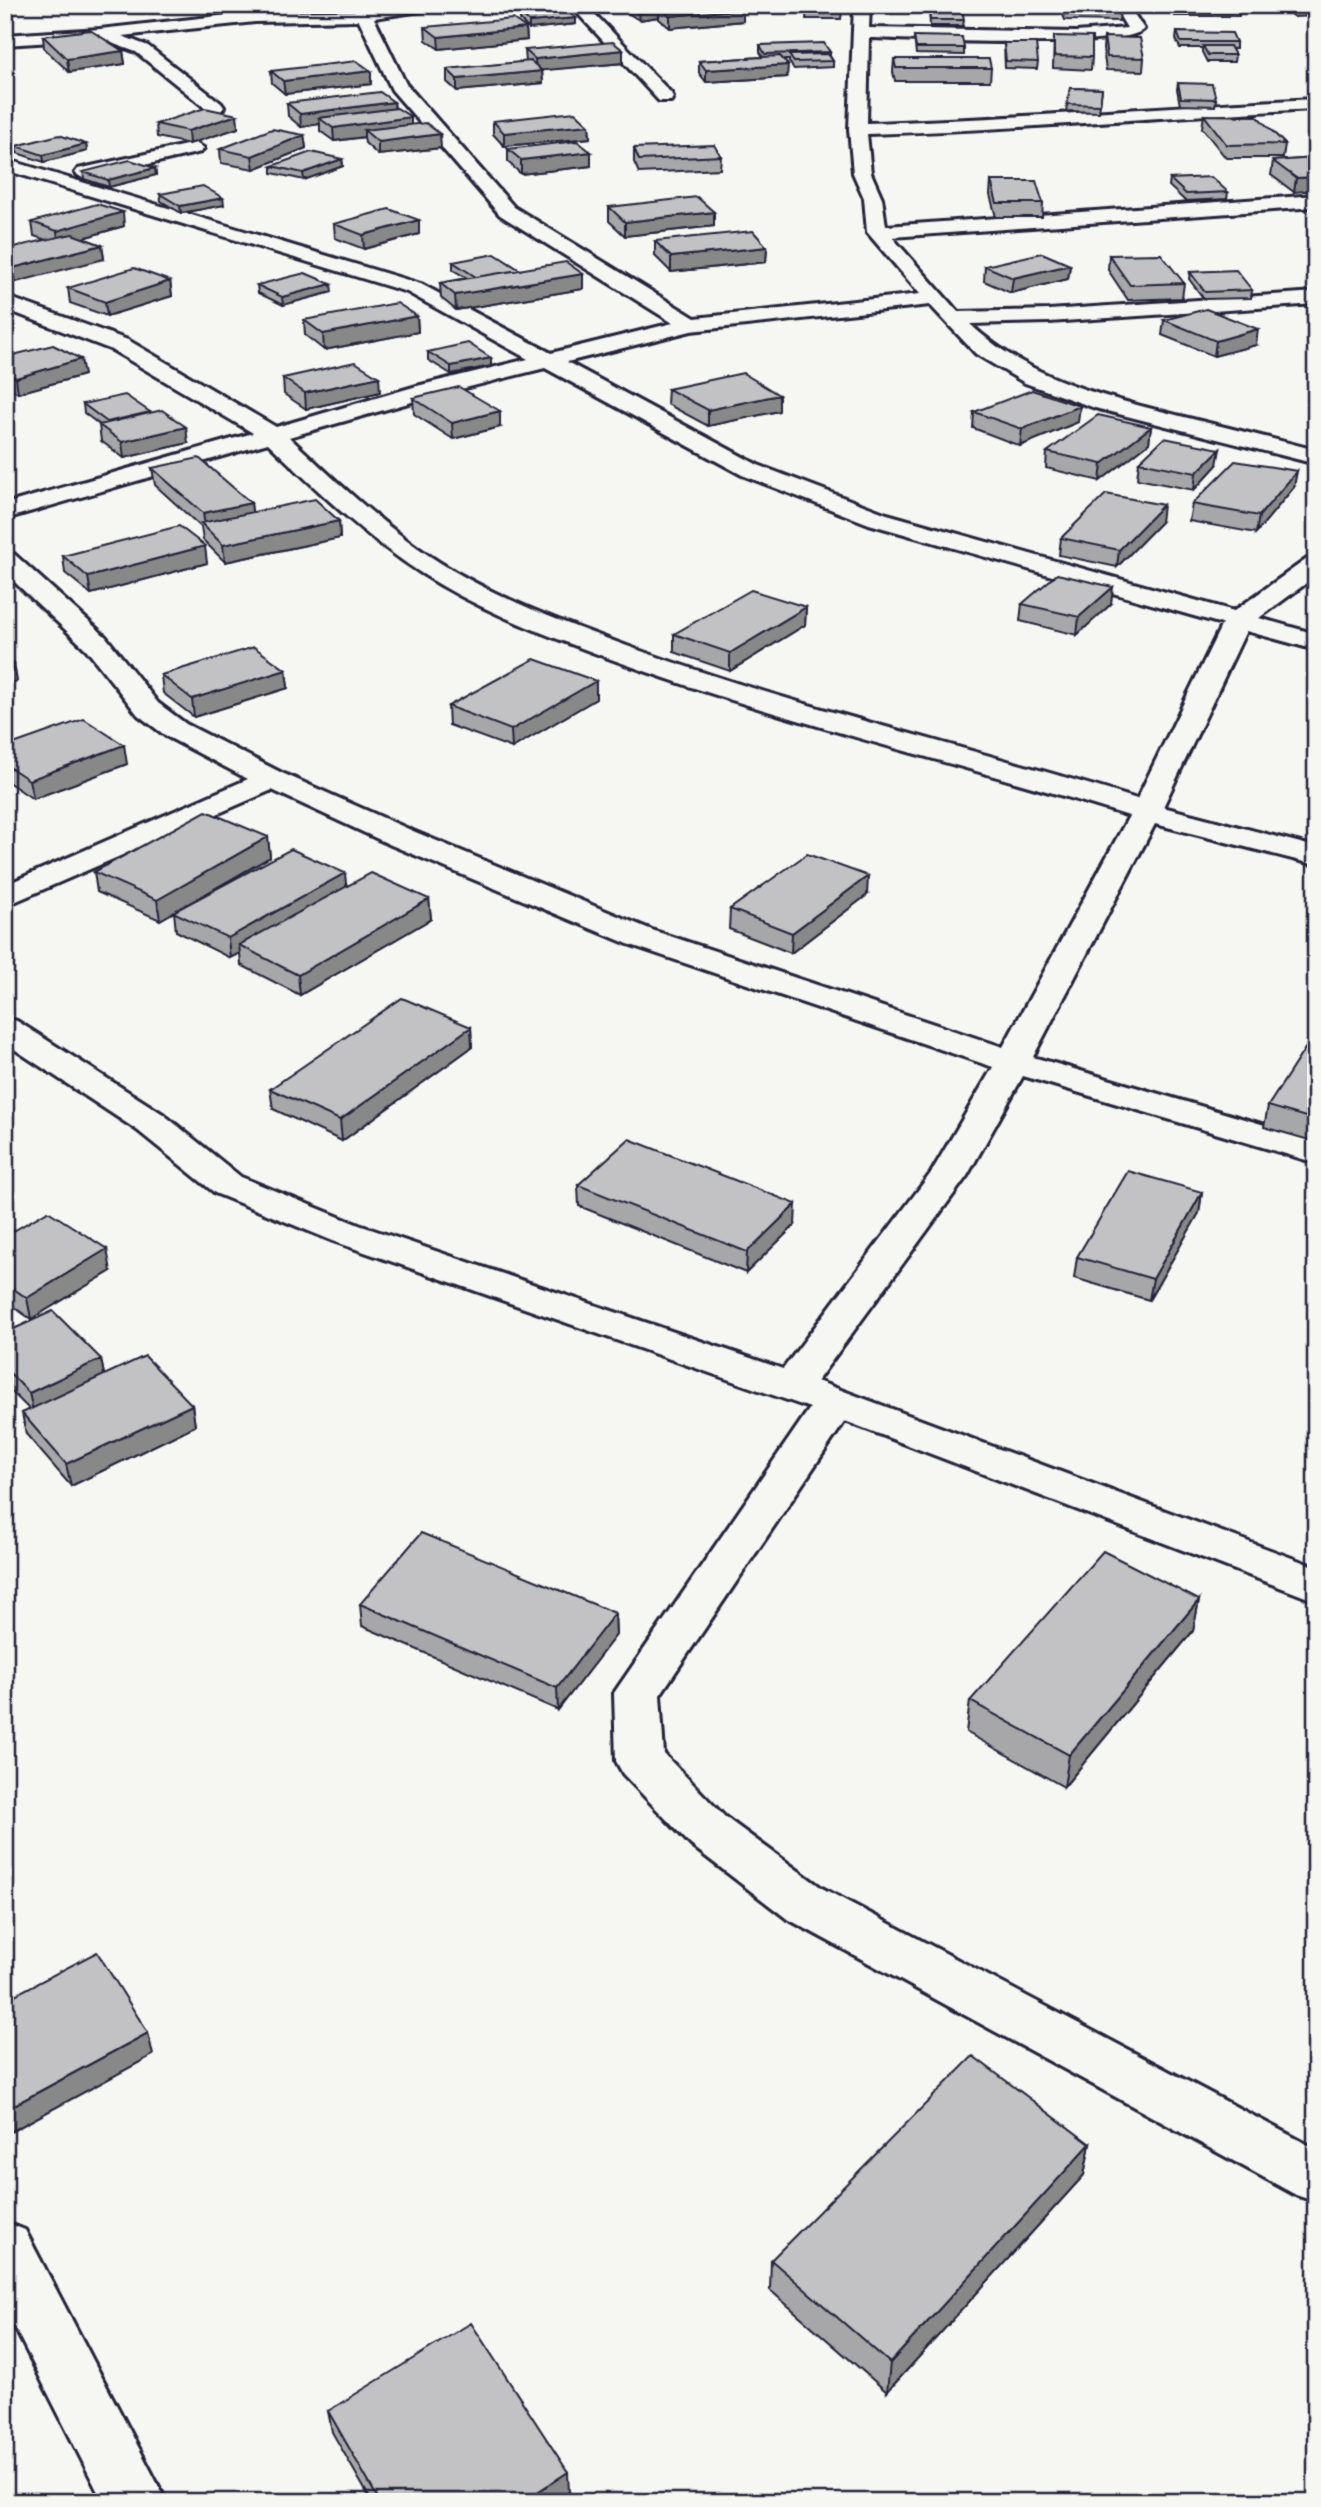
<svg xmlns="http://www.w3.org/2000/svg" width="1321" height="2507" font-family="Itim,sans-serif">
	<rect width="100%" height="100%" fill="#f6f6f2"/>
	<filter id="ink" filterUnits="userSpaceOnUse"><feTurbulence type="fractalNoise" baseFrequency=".0143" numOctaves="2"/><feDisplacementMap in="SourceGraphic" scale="14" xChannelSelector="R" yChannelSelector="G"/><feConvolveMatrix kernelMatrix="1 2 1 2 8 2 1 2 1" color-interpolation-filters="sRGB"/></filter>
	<g filter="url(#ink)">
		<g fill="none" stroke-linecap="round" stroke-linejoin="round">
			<g stroke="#22223b" stroke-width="6">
				<path id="street" d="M 352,5 L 368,5 L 370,10 L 397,5 L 434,5 L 427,10 L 374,18 L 406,84 L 514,207 L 695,318 L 920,294 L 867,232 L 864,198 L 853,173 L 849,129 L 854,5 L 870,5 L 869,28 L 1076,32 L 1127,28 L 1113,5 L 1128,5 L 1144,29 C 1125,51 909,39 869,38 L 867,123 C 1017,119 1166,106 1316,99 L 1316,109 C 1166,116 1017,130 867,134 L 871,173 L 882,198 L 886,226 L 1316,195 L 1316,207 L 892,237 L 958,312 L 1049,310 L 1316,292 L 1316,304 L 1049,322 L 970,324 C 1028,379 1105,397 1180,416 C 1225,427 1270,438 1316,450 L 1316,464 L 1095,408 L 1025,383 L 976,354 L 930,305 L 691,331 L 567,362 L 758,465 L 887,514 L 1234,611 L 1307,559 L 1316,556 L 1316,576 L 1259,618 L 1316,634 L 1316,650 L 1246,631 L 1163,807 L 1316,847 L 1316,865 L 1155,824 L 1033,1057 L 1316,1140 L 1316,1163 L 1023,1076 L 967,1176 L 817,1381 L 1316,1567 L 1316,1601 L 845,1421 L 660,1695 L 664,1754 L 725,1817 L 822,1888 L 1316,2149 L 1316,2202 L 1296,2195 L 786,1918 L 691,1845 L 623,1774 L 616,1761 L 614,1693 L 810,1408 L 333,1241 L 215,1193 L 137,1130 L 5,1043 L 5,1018 L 17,1021 L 163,1114 L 241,1177 L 359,1225 L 783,1369 L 931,1173 L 993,1067 L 628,944 L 391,845 L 272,790 L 5,906 L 5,885 L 248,779 L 166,736 L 138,715 L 86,649 L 5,573 L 5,551 L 14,554 L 106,637 L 158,703 L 186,724 L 282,773 L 413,831 L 652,930 L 1003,1047 L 1129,816 C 956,762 778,721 608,658 C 544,634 480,611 421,573 C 364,536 317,490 268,443 L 5,519 L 5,504 L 253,433 L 112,350 L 5,309 L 5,296 L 128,340 L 276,427 L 417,386 L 528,359 L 407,292 L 5,170 L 5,159 L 421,284 L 551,353 L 673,323 L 500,215 L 392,90 L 359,20 L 255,22 L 122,36 L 148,46 L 221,103 L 224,107 L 221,111 L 209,111 L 136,52 L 100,39 L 5,45 L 5,35 L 100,29 L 255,12 L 355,11 ZM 545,368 L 742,475 L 869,524 L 1222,624 L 1137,799 C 967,746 793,707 627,646 C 562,622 498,599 439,562 C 384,527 337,482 289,437 L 433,396 Z
					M 570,5 L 586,5 L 671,93 L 673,97 L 671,101 L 659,101 Z
					M 195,143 L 204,148 L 201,152 L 84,179 L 75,173 L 78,169 Z
					M 5,2222 L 25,2230 L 167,2502 L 103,2502 L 5,2308 Z"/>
			</g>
			<use href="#street" fill="#f6f6f2" fill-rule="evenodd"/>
		</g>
		<path fill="#a7a7a9" stroke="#22223b" stroke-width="2" d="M 807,5 L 843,5 L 841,19 L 806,19 Z
			M 1062,5 L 1118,5 L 1120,9 L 1119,21 L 1065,20 L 1061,10 Z
			M 1168,5 L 1241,5 L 1239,16 L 1174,16 Z
			M 1286,5 L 1316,5 L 1316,16 L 1294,17 L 1285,10 Z
			M 626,6 L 743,9 L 743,21 L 670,28 L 659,19 L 659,17 L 639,20 L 626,12 Z
			M 929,7 L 964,20 L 963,26 L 930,26 Z
			M 520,14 L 576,18 L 576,24 L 529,29 L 520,20 Z
			M 1312,17 L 1316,17 L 1316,26 L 1311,23 Z
			M 425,27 L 526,28 L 527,40 L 439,49 L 426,40 Z
			M 1177,32 L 1236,42 L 1236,49 L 1231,49 L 1235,55 L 1234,62 L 1207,62 L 1202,52 L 1202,48 L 1180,48 L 1176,39 Z
			M 43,36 L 123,51 L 125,64 L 69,72 L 44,48 Z
			M 914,36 L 964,48 L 964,55 L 916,54 Z
			M 1054,36 L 1092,57 L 1091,70 L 1053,68 Z
			M 1104,37 L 1144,58 L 1143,71 L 1106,70 L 1103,49 Z
			M 1004,43 L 1038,62 L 1037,69 L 1005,68 Z
			M 760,45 L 830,52 L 830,56 L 833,61 L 833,67 L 794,69 L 789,62 L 789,60 L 783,60 L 787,77 L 706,82 L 699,73 L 699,61 L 763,57 L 760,52 Z
			M 525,50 L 623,50 L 623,63 L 542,70 L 543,83 L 457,91 L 447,82 L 447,69 L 526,62 Z
			M 894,59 L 991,68 L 990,81 L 895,81 L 893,72 Z
			M 271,71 L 371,71 L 371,84 L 285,94 L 272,83 Z
			M 1178,83 L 1216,99 L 1215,106 L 1180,105 L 1177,89 Z
			M 1070,88 L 1102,89 L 1099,112 L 1066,111 Z
			M 394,102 L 395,108 L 411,117 L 411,125 L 441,148 L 378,155 L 365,143 L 364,137 L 334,141 L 320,131 L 320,124 L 301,127 L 288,116 L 287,103 Z
			M 237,115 L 238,128 L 189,144 L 157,137 L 156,124 Z
			M 1204,115 L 1285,144 L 1283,158 L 1226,158 L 1202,128 Z
			M 493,121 L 589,125 L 590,138 L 504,146 L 493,134 Z
			M 304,135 L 306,148 L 254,169 L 221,163 L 220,149 Z
			M 86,144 L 87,151 L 44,162 L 17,153 L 16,146 Z
			M 634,148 L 721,156 L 720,169 L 639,173 L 634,162 Z
			M 508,149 L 591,166 L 521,174 L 508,162 Z
			M 1316,158 L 1294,192 L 1271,175 L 1273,161 Z
			M 342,159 L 343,166 L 304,180 L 272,173 L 272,166 Z
			M 155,168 L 156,175 L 109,187 L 84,179 L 83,172 Z
			M 1170,179 L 1228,192 L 1227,199 L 1185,201 L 1169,186 Z
			M 991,181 L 1043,203 L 1042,217 L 996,217 L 990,195 Z
			M 160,194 L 224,205 L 181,213 L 161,201 Z
			M 609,207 L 714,212 L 714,226 L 625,236 L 609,221 Z
			M 419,220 L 419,234 L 364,249 L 335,238 L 334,224 Z
			M 32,222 L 124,226 L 83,238 L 102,245 L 104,259 L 34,236 Z
			M 655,241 L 767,247 L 766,262 L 671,272 L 655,256 Z
			M 1109,255 L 1184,283 L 1182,298 L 1128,300 L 1108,270 Z
			M 453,262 L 520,270 L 583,274 L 583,289 L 456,310 L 441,298 L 440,283 L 467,278 L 453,270 Z
			M 1070,265 L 1068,279 L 1011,293 L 984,281 L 985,266 Z
			M 1190,272 L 1252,290 L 1251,298 L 1204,299 L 1189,279 Z
			M 170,281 L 172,296 L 107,316 L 70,303 L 68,288 Z
			M 257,285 L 332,292 L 283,305 L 258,293 Z
			M 417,316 L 418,332 L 324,350 L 305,335 L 304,320 Z
			M 1164,320 L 1256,345 L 1214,356 L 1162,335 Z
			M 428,352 L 491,358 L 491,366 L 451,374 L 428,360 Z
			M 5,357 L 84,375 L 18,393 L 5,386 Z
			M 283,378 L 380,392 L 306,409 L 284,394 Z
			M 668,389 L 779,411 L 708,426 L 667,404 Z
			M 413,398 L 500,427 L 453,439 L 414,414 Z
			M 83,404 L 150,413 L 188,443 L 124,458 L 101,441 L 99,425 L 100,425 L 84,413 Z
			M 974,412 L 1078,422 L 1020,446 L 973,428 Z
			M 1151,427 L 1149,443 L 1100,481 L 1046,468 L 1047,452 Z
			M 1139,462 L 1217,465 L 1194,490 L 1137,479 Z
			M 152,468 L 251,503 L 252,512 L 339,521 L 340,538 L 225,562 L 203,540 L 201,527 L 155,485 Z
			M 1294,487 L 1256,533 L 1189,521 L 1192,504 Z
			M 1161,522 L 1117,567 L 1059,555 L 1061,538 Z
			M 63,556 L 207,563 L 91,594 L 65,573 Z
			M 1022,604 L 1111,604 L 1077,635 L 1020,621 Z
			M 806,607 L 805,625 L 730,671 L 674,652 L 674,634 Z
			M 286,670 L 288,688 L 194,717 L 163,693 L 161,675 Z
			M 596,681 L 596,699 L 512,748 L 449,725 L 448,706 Z
			M 5,747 L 127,764 L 33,799 L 5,780 Z
			M 268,837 L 270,857 L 190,903 L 346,886 L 429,899 L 431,919 L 300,995 L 241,965 L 240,953 L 230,958 L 176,931 L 174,912 L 160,920 L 97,892 L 94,872 Z
			M 867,895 L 791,953 L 729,929 L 730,909 Z
			M 471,1027 L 472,1047 L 342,1141 L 273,1109 L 270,1089 Z
			M 1316,1046 L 1316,1142 L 1264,1127 L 1268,1106 Z
			M 578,1185 L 795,1225 L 746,1273 L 579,1206 Z
			M 1202,1192 L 1199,1213 L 1149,1300 L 1074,1278 L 1077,1257 Z
			M 5,1236 L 111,1271 L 31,1319 L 5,1301 Z
			M 5,1333 L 101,1359 L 104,1375 L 192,1405 L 195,1426 L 71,1486 L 26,1434 L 22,1413 L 29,1409 L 5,1385 Z
			M 1199,1600 L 1193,1631 L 1064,1787 L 966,1732 L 970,1701 Z
			M 360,1604 L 615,1613 L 616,1635 L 558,1710 L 362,1626 Z
			M 1090,2144 L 1084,2175 L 887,2392 L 770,2290 L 771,2260 Z
			M 328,2411 L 569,2492 L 555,2502 L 372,2502 L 332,2432 Z"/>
		<path fill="#888889" stroke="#22223b" stroke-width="2" d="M 743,9 L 743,21 L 670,28 L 670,16 Z
			M 659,11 L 659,17 L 639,20 L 638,13 Z
			M 576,18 L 576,24 L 529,29 L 529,22 Z
			M 526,28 L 527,40 L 439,49 L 438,37 Z
			M 623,50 L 623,63 L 536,71 L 535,59 Z
			M 123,51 L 125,64 L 69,72 L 67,59 Z
			M 788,65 L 787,77 L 706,82 L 706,70 Z
			M 371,71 L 371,84 L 285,94 L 283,81 Z
			M 542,71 L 543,83 L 457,91 L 457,79 Z
			M 394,102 L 395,115 L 319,118 L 320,124 L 301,127 L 300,114 Z
			M 237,115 L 238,128 L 189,144 L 188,131 Z
			M 411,117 L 411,130 L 364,130 L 364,137 L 334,141 L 333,128 Z
			M 589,125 L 590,138 L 504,146 L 504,133 Z
			M 440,134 L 441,148 L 378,155 L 378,142 Z
			M 304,135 L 306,148 L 254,169 L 252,156 Z
			M 86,144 L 87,151 L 44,162 L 43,155 Z
			M 591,152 L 591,166 L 521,174 L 521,160 Z
			M 342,159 L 343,166 L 304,180 L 303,173 Z
			M 155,168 L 156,175 L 109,187 L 108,180 Z
			M 1316,177 L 1316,190 L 1294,192 L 1296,178 Z
			M 223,198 L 224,205 L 181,213 L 180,206 Z
			M 123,212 L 124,226 L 59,245 L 57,231 Z
			M 714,212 L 714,226 L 625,236 L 625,222 Z
			M 419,220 L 419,234 L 364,249 L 363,235 Z
			M 102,245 L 104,259 L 5,285 L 5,270 Z
			M 767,247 L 766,262 L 671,272 L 671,257 Z
			M 1070,265 L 1068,279 L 1011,293 L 1013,278 Z
			M 583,274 L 583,289 L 456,310 L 455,295 Z
			M 170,281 L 172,296 L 107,316 L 105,302 Z
			M 331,284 L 332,292 L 283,305 L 282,297 Z
			M 417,316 L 418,332 L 324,350 L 323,334 Z
			M 1258,329 L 1256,345 L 1214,356 L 1216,341 Z
			M 491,358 L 491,366 L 451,374 L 451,366 Z
			M 81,359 L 84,375 L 18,393 L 16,378 Z
			M 379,377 L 380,392 L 306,409 L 305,393 Z
			M 779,395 L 779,411 L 708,426 L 708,410 Z
			M 1080,406 L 1078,422 L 1020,446 L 1022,429 Z
			M 500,411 L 500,427 L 453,439 L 452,423 Z
			M 186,427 L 188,443 L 124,458 L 122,442 Z
			M 1151,427 L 1149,443 L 1100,481 L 1102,464 Z
			M 1220,449 L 1217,465 L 1194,490 L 1196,473 Z
			M 1297,471 L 1294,487 L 1256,533 L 1259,516 Z
			M 251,503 L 253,519 L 205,527 L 203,513 Z
			M 1163,505 L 1161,522 L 1117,567 L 1119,550 Z
			M 339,521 L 340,538 L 225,562 L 223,545 Z
			M 205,546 L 207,563 L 91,594 L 88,577 Z
			M 1113,587 L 1111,604 L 1077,635 L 1079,617 Z
			M 806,607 L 805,625 L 730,671 L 730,653 Z
			M 14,663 L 17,681 L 5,685 L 5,666 Z
			M 286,670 L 288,688 L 194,717 L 192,699 Z
			M 596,681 L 596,699 L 512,748 L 511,730 Z
			M 124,745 L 127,764 L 33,799 L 29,780 Z
			M 268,837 L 270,857 L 160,920 L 157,900 Z
			M 345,873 L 347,893 L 239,945 L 240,953 L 230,958 L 228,938 Z
			M 868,876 L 867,895 L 791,953 L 792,933 Z
			M 429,899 L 431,919 L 300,995 L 298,975 Z
			M 471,1027 L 472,1047 L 342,1141 L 340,1120 Z
			M 1202,1192 L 1199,1213 L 1149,1300 L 1153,1279 Z
			M 796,1204 L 795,1225 L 746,1273 L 747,1252 Z
			M 107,1249 L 111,1271 L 31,1319 L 27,1298 Z
			M 101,1359 L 105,1380 L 34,1415 L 29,1393 Z
			M 192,1405 L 195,1426 L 71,1486 L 66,1464 Z
			M 1199,1600 L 1193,1631 L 1064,1787 L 1069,1755 Z
			M 615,1613 L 616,1635 L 558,1710 L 557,1688 Z
			M 148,2033 L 153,2055 L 5,2135 L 5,2110 Z
			M 1090,2144 L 1084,2175 L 887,2392 L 890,2363 Z
			M 568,2472 L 569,2492 L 555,2502 L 522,2502 Z"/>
		<path fill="#c2c2c4" stroke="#22223b" stroke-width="2" d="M 632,5 L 665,5 L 667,7 L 659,7 L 659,11 L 638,13 L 626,6 Z
			M 683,5 L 737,5 L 743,9 L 670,16 L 659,7 Z
			M 807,5 L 842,5 L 842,8 L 806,7 Z
			M 1064,5 L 1118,5 L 1120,9 L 1066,9 Z
			M 1288,5 L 1316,5 L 1316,10 L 1295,11 Z
			M 929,7 L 962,8 L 964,20 L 930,20 Z
			M 565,9 L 576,18 L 529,22 L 520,14 Z
			M 513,19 L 526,28 L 438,37 L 425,27 Z
			M 90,30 L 123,51 L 67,59 L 43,36 Z
			M 1177,32 L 1232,33 L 1236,42 L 1181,42 Z
			M 914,36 L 962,37 L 964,48 L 916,48 Z
			M 1054,36 L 1092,37 L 1092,57 L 1054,56 Z
			M 1104,37 L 1140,38 L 1144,58 L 1107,57 Z
			M 613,42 L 623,50 L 535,59 L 525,50 Z
			M 824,43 L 830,52 L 765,54 L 760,45 Z
			M 1004,43 L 1036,43 L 1038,62 L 1006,61 Z
			M 1203,46 L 1230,46 L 1235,55 L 1208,55 Z
			M 828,54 L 833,61 L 794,62 L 789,55 Z
			M 780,56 L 788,65 L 706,70 L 699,61 Z
			M 894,59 L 989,59 L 991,68 L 896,68 Z
			M 357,61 L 371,71 L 283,81 L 271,71 Z
			M 531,61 L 542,71 L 457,79 L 447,69 Z
			M 1178,83 L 1212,84 L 1216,99 L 1181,98 Z
			M 1070,88 L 1102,89 L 1100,105 L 1067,104 Z
			M 380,92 L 394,102 L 300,114 L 287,103 Z
			M 205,108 L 237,115 L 188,131 L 156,124 Z
			M 397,108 L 411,117 L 333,128 L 319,118 Z
			M 575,112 L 589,125 L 504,133 L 493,121 Z
			M 1204,115 L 1257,116 L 1285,144 L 1227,145 Z
			M 426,123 L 440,134 L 378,142 L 364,130 Z
			M 272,129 L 304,135 L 252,156 L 220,149 Z
			M 59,135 L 86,144 L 43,155 L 16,146 Z
			M 577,141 L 591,152 L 521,160 L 508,149 Z
			M 714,145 L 721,156 L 639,160 L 634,148 Z
			M 311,152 L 342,159 L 303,173 L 272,166 Z
			M 1316,158 L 1316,177 L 1296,178 L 1273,161 Z
			M 130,160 L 155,168 L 108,180 L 83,172 Z
			M 1211,177 L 1228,192 L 1186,194 L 1170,179 Z
			M 991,181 L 1036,181 L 1043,203 L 997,203 Z
			M 203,186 L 223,198 L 180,206 L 160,194 Z
			M 697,197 L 714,212 L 625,222 L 609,207 Z
			M 97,204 L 123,212 L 57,231 L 32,222 Z
			M 389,209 L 419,220 L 363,235 L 334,224 Z
			M 753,231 L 767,247 L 671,257 L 655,241 Z
			M 72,234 L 102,245 L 5,270 L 5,249 Z
			M 1042,253 L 1070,265 L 1013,278 L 985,266 Z
			M 495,254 L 520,270 L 476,277 L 453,262 Z
			M 1161,254 L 1184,283 L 1130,285 L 1109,255 Z
			M 566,262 L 583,274 L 455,295 L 440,283 Z
			M 134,268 L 170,281 L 105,302 L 68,288 Z
			M 1236,270 L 1252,290 L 1205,292 L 1190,272 Z
			M 305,273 L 331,284 L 282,297 L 257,285 Z
			M 397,303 L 417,316 L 323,334 L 304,320 Z
			M 1206,309 L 1258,329 L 1216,341 L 1164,320 Z
			M 468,343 L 491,358 L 451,366 L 428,352 Z
			M 53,345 L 81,359 L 16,378 L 5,372 L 5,357 Z
			M 355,362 L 379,377 L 305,393 L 283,378 Z
			M 743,373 L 779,395 L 708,410 L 668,389 Z
			M 459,387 L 500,411 L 452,423 L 413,398 Z
			M 1032,390 L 1080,406 L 1022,429 L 974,412 Z
			M 125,395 L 150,412 L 107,422 L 83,404 Z
			M 162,410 L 186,427 L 122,442 L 99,425 Z
			M 1098,415 L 1151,427 L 1102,464 L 1047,452 Z
			M 1164,438 L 1220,449 L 1196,473 L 1139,462 Z
			M 199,458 L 251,503 L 203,513 L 152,468 Z
			M 1235,461 L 1297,471 L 1259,516 L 1192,504 Z
			M 1106,494 L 1163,505 L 1119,550 L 1061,538 Z
			M 315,499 L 339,521 L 223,545 L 201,523 Z
			M 179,526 L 205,546 L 88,577 L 63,556 Z
			M 1057,574 L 1113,587 L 1079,617 L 1022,604 Z
			M 751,590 L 806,607 L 730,653 L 674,634 Z
			M 254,647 L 286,670 L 192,699 L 161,675 Z
			M 5,654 L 14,663 L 5,666 Z
			M 534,659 L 596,681 L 511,730 L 448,706 Z
			M 84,719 L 124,745 L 29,780 L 5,764 L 5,747 Z
			M 206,811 L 268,837 L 157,900 L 94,872 Z
			M 291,849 L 345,873 L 228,938 L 173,912 Z
			M 807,854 L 868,876 L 792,933 L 730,909 Z
			M 371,873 L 429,899 L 298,975 L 239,945 Z
			M 402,998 L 471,1027 L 340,1120 L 270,1089 Z
			M 1308,1044 L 1316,1046 L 1316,1120 L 1268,1106 Z
			M 629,1139 L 796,1204 L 747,1252 L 578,1185 Z
			M 1128,1171 L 1202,1192 L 1153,1279 L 1077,1257 Z
			M 48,1211 L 107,1249 L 27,1298 L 5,1283 L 5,1236 Z
			M 53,1311 L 101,1359 L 29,1393 L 5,1368 L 5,1333 Z
			M 145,1356 L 192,1405 L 66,1464 L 22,1413 Z
			M 421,1533 L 615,1613 L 557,1688 L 360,1604 Z
			M 1103,1551 L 1199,1600 L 1069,1755 L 970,1701 Z
			M 97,1952 L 148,2033 L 5,2110 L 5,2000 Z
			M 973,2056 L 1090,2144 L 890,2363 L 771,2260 Z
			M 471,2323 L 568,2472 L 522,2502 L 380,2502 L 328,2411 Z"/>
	</g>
	<rect width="1321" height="2507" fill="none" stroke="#f6f6f2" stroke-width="28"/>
	<rect x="14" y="14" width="1293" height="2479" fill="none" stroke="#22223b" stroke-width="2.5" filter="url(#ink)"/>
</svg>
